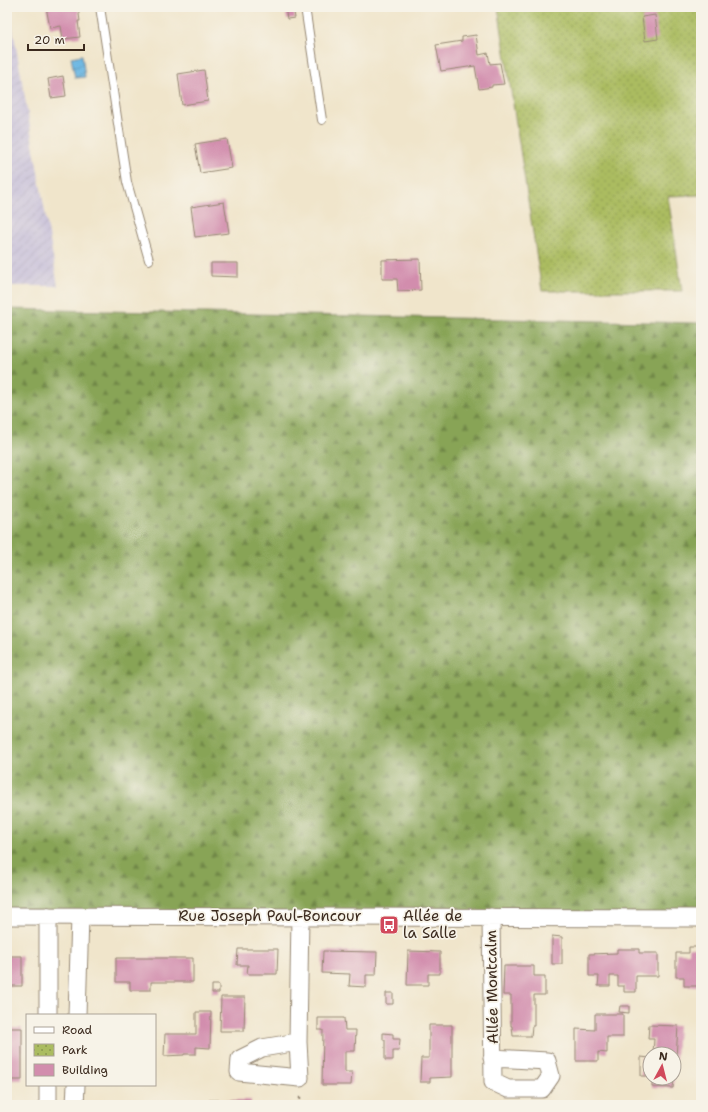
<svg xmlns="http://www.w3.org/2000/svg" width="708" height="1112" font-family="'Shantell Sans',sans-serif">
	<defs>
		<pattern id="industrial-furrows" width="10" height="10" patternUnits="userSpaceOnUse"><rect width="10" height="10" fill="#c7c0d9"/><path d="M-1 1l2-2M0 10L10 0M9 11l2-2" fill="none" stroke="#aca5ba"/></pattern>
		<pattern id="forest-firs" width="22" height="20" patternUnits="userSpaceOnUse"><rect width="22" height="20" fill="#88a456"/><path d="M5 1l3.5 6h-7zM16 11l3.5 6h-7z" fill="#708647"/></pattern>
		<pattern id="park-dots" width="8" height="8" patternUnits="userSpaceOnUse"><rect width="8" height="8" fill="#abbc60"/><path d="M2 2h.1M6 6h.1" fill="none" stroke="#8c994f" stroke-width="1.8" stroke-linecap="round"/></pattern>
		<pattern id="water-waves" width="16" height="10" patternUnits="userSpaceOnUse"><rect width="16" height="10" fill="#69b6e3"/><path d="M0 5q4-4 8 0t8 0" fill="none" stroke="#5894b7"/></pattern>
	</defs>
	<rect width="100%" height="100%" fill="#f7f3e8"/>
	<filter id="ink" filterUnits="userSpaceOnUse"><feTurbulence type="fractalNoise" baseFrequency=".025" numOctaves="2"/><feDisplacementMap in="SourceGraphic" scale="8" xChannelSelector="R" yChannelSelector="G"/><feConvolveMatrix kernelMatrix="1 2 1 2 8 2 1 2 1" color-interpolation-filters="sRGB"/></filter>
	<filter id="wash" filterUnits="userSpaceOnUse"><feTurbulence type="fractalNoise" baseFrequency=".012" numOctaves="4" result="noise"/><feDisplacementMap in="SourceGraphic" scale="16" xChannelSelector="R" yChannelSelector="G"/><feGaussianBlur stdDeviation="0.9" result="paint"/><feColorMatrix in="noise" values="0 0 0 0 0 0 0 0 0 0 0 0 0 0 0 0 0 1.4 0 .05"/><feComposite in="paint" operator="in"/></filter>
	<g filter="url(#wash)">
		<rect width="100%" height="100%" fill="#f0e5cb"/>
		<path fill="url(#industrial-furrows)" d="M 7,7 L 9,7 L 58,286 L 7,286 Z"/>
		<path fill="url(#forest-firs)" stroke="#62673a" d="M 7,309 L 701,323 L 701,918 L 7,916 Z"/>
		<path fill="url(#park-dots)" stroke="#73733f" d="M 498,7 L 701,7 L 701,195 L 668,196 L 682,291 L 542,291 Z"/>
		<path fill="url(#water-waves)" stroke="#527080" d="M 82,55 L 85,77 L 75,78 L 71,57 Z"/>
		<g id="blocks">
			<path fill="#d28dad" d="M 46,7 L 78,7 L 80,21 L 78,21 L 80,37 L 63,39 L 61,26 L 50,28 Z
				M 285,7 L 293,7 L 295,18 L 287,19 Z
				M 655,15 L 658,39 L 645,41 L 642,17 Z
				M 476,35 L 479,55 L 488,53 L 490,64 L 500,63 L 504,84 L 492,85 L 492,87 L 479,89 L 475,66 L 441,71 L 436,45 L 462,41 L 462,37 Z
				M 204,70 L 208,101 L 182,105 L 178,74 Z
				M 63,76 L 66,96 L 51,98 L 48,79 Z
				M 227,139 L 232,168 L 200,173 L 195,144 Z
				M 224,202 L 229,233 L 195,237 L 191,207 Z
				M 420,259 L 421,290 L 398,291 L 397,279 L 382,279 L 382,260 Z
				M 211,263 L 238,263 L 238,277 L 211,276 Z
				M 552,936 L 562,937 L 562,964 L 552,964 Z
				M 689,947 L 701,947 L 701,976 L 698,977 L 698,986 L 684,986 L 684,977 L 676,977 L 676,953 L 689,953 Z
				M 238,949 L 278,949 L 277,974 L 247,974 L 248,965 L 237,965 Z
				M 617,949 L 639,949 L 639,953 L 658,953 L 658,976 L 636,976 L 636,992 L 624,992 L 624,986 L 618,986 L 618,976 L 610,976 L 610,986 L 598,986 L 599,976 L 589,976 L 589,954 L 617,953 Z
				M 323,951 L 377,952 L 376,975 L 366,975 L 366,987 L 349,986 L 350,974 L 322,973 Z
				M 408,951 L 440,952 L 440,974 L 428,974 L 428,985 L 407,985 Z
				M 7,956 L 22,956 L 22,986 L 7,986 Z
				M 116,958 L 193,958 L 193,982 L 151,982 L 151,990 L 130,990 L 130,982 L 116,982 Z
				M 504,966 L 534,966 L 534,976 L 545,976 L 545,995 L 534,995 L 534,1026 L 532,1026 L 531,1036 L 513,1036 L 512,1026 L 511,1026 L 511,995 L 503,995 Z
				M 212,985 L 219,985 L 219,993 L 212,993 Z
				M 386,993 L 393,993 L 393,1004 L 386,1004 Z
				M 221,997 L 245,997 L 244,1031 L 220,1031 Z
				M 620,1006 L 629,1006 L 629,1013 L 619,1012 Z
				M 196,1012 L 211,1012 L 210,1048 L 196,1047 L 196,1054 L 184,1054 L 184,1055 L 164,1056 L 165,1034 L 196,1034 Z
				M 595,1014 L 623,1014 L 623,1037 L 607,1037 L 607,1053 L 598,1052 L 598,1061 L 576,1061 L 576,1029 L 595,1030 Z
				M 318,1018 L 344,1018 L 345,1030 L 356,1030 L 355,1051 L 345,1051 L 345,1072 L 352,1072 L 351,1085 L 322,1085 L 323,1030 L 318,1030 Z
				M 429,1025 L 452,1025 L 452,1077 L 430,1078 L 430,1082 L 420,1082 L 421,1058 L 429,1058 Z
				M 649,1025 L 678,1026 L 675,1074 L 674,1074 L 674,1054 L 653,1054 L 654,1039 L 648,1039 Z
				M 7,1028 L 22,1028 L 22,1080 L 7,1080 Z
				M 383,1033 L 393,1034 L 393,1039 L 400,1039 L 399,1051 L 393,1051 L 393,1060 L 385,1060 L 385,1040 L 383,1040 Z
				M 641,1057 L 650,1058 L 650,1076 L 641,1076 Z
				M 652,1078 L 674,1078 L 673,1088 L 652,1087 Z
				M 209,1100 L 251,1100 L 251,1105 L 209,1105 Z"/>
		</g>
	</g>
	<g filter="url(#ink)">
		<use href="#blocks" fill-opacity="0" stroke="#968874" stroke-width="1"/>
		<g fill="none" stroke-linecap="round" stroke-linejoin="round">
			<g stroke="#968874" stroke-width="10">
				<path id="service" d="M 100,7 L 127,182 L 149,260
					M 305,7 L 322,120"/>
			</g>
			<g stroke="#968874" stroke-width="19">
				<path id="minor" d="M 7,916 L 701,918
					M 491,917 L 493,1082 L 508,1089 L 542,1089 L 551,1076 L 547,1061 L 492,1058
					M 48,1015 L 48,916
					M 77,1015 L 80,917
					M 298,1042 L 300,1078 L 239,1072 L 240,1059 L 262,1048 L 298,1042 L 300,916
					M 48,1105 L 48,1085
					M 75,1105 L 76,1085"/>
			</g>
			<path stroke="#968874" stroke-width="2.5" stroke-dasharray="3 3" stroke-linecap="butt" d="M 297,1105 L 300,1099 L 300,1095"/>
			<use href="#service" stroke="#fff" stroke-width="8"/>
			<use href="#minor" stroke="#fff" stroke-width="17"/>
		</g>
	</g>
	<defs>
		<g id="bus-square" transform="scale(1)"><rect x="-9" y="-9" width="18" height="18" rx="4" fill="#d1495b" stroke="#f7f3e8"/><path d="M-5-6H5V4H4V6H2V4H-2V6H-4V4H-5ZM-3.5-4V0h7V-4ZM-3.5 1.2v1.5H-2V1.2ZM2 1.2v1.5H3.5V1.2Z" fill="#fff"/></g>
	</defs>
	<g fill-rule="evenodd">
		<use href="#bus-square" x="389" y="925"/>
	</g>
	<g text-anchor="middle" stroke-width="3.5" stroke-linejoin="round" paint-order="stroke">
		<g font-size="15" fill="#3b2a1e" stroke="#f7f3e8">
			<text x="270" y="921">Rue Joseph Paul-Boncour</text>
			<text transform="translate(492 987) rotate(-91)" y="5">Allée Montcalm</text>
		</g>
		<g font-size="15" fill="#3b2a1e" stroke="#f7f3e8" text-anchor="start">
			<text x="403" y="921">Allée de<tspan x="403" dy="17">la Salle</tspan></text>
		</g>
	</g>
	<rect width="708" height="1112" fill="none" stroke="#f7f3e8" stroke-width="24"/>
	<rect x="26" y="1014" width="130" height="72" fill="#f7f3e8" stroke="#aca397"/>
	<rect x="34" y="1027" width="20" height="6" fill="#ffffff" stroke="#aca397"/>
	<text x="62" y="1034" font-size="12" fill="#3b2a1e">Road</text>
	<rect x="34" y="1044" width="20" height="12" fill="url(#park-dots)" stroke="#aca397"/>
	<text x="62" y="1054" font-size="12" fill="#3b2a1e">Park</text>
	<rect x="34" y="1064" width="20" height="12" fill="#d28dad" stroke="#aca397"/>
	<text x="62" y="1074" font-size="12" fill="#3b2a1e">Building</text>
	<g transform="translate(662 1066) rotate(7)"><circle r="19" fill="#f7f3e8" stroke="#aca397"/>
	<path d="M0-3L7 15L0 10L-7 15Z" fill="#d1495b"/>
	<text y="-6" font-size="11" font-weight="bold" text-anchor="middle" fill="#3b2a1e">N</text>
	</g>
	<path d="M28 44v6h56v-6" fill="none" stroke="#3b2a1e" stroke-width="2"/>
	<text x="34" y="44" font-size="12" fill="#3b2a1e" stroke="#f7f3e8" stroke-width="3" paint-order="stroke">20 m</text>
</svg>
